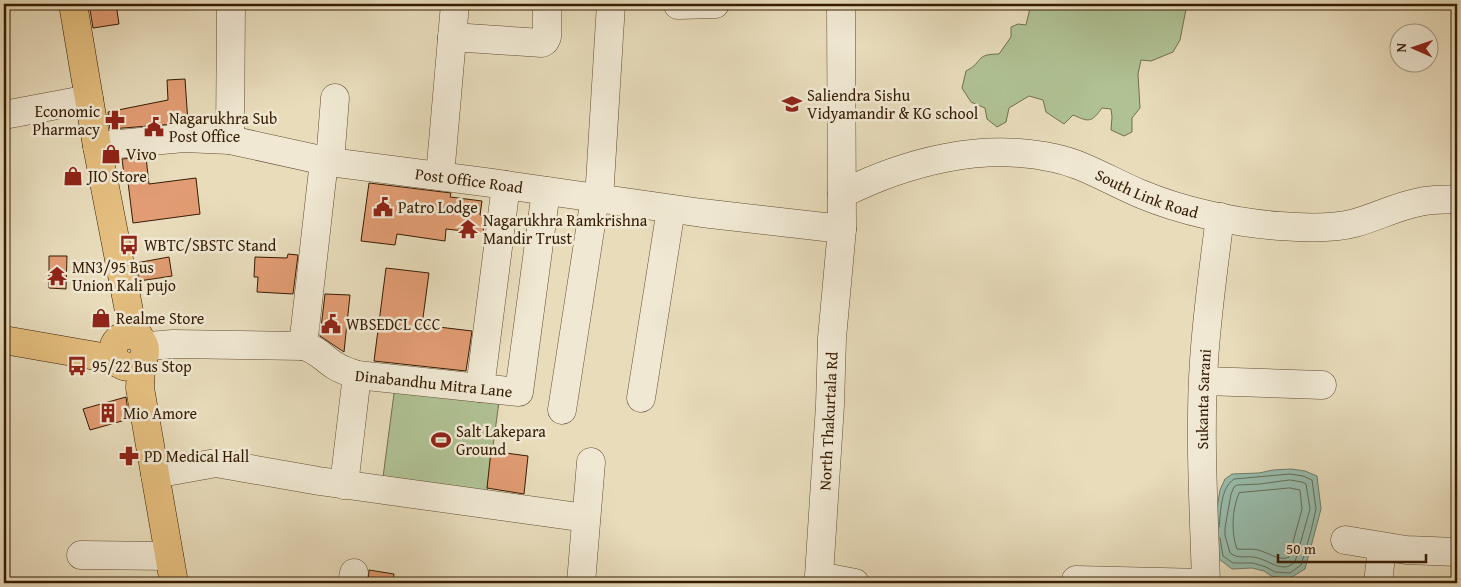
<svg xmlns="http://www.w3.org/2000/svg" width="1461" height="587" font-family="'Gentium Book Plus',serif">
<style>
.green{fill:#b0c294;stroke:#736f4c}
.water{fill:#98bcac;stroke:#717c68}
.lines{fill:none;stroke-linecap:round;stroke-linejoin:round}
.shore{stroke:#676c58;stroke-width:1}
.building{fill:#e29c73;stroke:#361c03}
.minor-casing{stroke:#624c31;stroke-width:29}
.major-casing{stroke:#361c03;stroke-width:29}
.highway-casing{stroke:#361c03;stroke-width:29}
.minor{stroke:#f0e8d3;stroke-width:28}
.major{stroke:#e4be7e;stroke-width:28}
.highway{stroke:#e4be7e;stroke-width:28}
.labels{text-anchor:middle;stroke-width:5;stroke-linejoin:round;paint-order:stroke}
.poi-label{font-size:16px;fill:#361c03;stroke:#f0e8d3;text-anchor:start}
.street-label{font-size:16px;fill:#361c03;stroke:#f0e8d3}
</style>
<rect width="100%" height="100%" fill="#e8dcbb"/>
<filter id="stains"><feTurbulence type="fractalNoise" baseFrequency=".004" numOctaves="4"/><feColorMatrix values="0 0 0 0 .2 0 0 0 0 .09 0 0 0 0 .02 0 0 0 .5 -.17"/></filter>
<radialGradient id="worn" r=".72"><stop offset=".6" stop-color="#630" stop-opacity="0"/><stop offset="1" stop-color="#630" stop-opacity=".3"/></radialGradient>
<path class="green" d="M1031,4h155v5l-6,31 -7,12 -22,9 -10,-1 -3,14 2,34 -8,10v14l-8,4 -13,-6 1,-13 -1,-8 -9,-1c-11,15 -13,14 -29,7l-9,9 -18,-12 -3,-12 -14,-4 -20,12 -3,14 -9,5 -10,-8 -2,-11 -14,-6 -9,-14 4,-17c18,-9 8,-17 33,-17l12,-17v-10l7,-3 8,1z
M395,386l105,8 -14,105 -104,-14z"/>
<path class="water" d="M1291,469l14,2 12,5 4,33 -16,60 -15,9 -17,-1 -9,-6 -12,-3 -20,1 -13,-10 -5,-32 6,-37 5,-11 7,-5 27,-1 14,-3z"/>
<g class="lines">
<path class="shore" d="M1290,480l12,2 4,2 4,25 -15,53c-3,2 -6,5 -11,5 -10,0 -20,-9 -31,-10 -9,-1 -15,2 -23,-4l-5,-18v-7l6,-34 3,-7 3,-2 23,-1z
M1290,488l10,2 2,19 -13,48c-8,5 -22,-5 -31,-7 -7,-2 -15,0 -21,-1 -6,-16 -5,-40 2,-56z
M1219,527c2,-15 1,-38 15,-48l56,-5 13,2 9,4 4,29 -5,22 -10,34 -11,8 -15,-1 -9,-5 -13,-4h-20l-10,-7 -3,-18"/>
</g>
<path class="building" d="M89,4h27l3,20 -26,4z
M185,79l3,44 -78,6 -2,-17 60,-12 -1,-20z
M146,157l3,27 47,-6 4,36 -67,9 -6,-49h-3l-2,-15z
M369,183l82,10 -1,4 32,4 -2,14h5l-2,18 -37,-4 -1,12 -48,-7 -2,11 -34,-4z
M288,254l10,1 -5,39 -36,-2 1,-15h-4l1,-20 32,1z
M49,256h18l-1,33 -17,-1z
M169,257l3,19 -33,5 -3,-18z
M386,268l43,5 -7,52 50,6 -6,40 -92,-10z
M325,294l25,1 -6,57 -24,-16z
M126,397l3,22 -39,11 -7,-21z
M491,451l37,5 -4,38 -37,-6z
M369,570l25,4 -1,9h-25z"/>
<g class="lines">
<defs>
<g id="minor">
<path d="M841,4l1,225 -10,109 -2,67 -11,171 36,7"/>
<path d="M678,5l37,-1"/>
<path d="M452,37l90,6 3,-2 2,-4v-33"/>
<path d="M4,115l85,-16"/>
<path d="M230,140l1,-136"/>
<path id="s1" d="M97,146l87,-8 46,2 100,22 162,21 210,30 140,16"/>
<path d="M330,162l5,-64"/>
<path d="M440,176l15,-172"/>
<path id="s2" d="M842,194c64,-32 140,-52 212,-36 30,6 58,24 87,36 40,17 95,29 139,32 24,2 52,3 75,-3 22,-6 42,-17 65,-21 12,-3 25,-2 37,-3"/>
<path d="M599,199l12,-195"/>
<path d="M143,342l6,4 24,-2 130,2 21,-185"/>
<path id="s3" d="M303,346c14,3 20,12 31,19 7,5 15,7 23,10l162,17 27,-201"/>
<path d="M1204,381l118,4"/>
<path d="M480,388l26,-203"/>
<path d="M641,398l30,-189"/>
<path d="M562,410l33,-212"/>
<path d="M155,474l61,-11 103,18 267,37"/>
<path d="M344,485l13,-110"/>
<path d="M1345,540l61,10 51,2"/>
<path d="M81,555l88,1"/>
<path d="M1076,580l128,3"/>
<path d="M352,583l2,-10"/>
<path d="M581,583l10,-121"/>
<path id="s4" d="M1206,583c-2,-73 -7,-148 -2,-222 3,-48 10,-96 16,-144"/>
<path d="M1378,583l4,-36"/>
</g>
<path id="major" d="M4,340l92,16 25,8"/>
<path id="highway" d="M73,4l24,142 32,165 5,17 8,13
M113 351a16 16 0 1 1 32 0a16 16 0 1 1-32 0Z
M144,356l-3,12 -1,20 34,195"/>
</defs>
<use href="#minor" class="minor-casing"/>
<use href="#major" class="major-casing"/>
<use href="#highway" class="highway-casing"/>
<use href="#minor" class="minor"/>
<use href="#major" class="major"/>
<use href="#highway" class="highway"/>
</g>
<defs>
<symbol id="school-bare" viewBox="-9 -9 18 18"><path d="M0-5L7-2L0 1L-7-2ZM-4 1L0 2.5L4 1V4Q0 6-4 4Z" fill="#8f2418" stroke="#f0e8d3" stroke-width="2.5" paint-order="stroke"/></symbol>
<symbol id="pharmacy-bare" viewBox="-9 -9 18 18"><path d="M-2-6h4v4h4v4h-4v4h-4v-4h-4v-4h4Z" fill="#8f2418" stroke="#f0e8d3" stroke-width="2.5" paint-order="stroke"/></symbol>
<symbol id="civic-bare" viewBox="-9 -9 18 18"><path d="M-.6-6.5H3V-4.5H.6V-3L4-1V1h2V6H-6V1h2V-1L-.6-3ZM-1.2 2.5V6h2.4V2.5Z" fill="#8f2418" stroke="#f0e8d3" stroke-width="2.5" paint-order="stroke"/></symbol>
<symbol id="shop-bare" viewBox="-9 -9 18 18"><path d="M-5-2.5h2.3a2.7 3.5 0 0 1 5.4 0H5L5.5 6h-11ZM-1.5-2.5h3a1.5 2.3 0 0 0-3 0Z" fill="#8f2418" stroke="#f0e8d3" stroke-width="2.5" paint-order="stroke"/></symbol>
<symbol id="temple-bare" viewBox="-9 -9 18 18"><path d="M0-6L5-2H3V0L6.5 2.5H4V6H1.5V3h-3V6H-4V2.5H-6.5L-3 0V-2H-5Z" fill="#8f2418" stroke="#f0e8d3" stroke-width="2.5" paint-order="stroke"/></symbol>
<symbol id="bus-bare" viewBox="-9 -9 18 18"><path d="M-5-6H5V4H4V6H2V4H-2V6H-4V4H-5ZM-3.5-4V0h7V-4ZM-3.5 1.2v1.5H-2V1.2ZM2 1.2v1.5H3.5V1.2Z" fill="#8f2418" stroke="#f0e8d3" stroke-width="2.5" paint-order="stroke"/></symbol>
<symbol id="building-bare" viewBox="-9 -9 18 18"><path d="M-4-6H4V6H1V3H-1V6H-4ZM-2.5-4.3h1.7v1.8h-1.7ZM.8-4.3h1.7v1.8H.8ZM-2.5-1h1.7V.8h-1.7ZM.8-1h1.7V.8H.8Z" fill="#8f2418" stroke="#f0e8d3" stroke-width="2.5" paint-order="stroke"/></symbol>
<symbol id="stadium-bare" viewBox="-9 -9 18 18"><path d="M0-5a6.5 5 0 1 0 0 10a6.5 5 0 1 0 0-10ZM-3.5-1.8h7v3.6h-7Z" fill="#8f2418" stroke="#f0e8d3" stroke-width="2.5" paint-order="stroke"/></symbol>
</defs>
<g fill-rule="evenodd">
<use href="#school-bare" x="778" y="90" width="28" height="28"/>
<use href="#pharmacy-bare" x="101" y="106" width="28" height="28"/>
<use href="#civic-bare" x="140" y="113" width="28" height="28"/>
<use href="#shop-bare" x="97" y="140" width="28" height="28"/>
<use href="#shop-bare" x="59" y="162" width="28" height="28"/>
<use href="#civic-bare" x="369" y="193" width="28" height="28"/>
<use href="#temple-bare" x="454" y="215" width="28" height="28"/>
<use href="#bus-bare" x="115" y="231" width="28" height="28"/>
<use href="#temple-bare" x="43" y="262" width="28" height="28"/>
<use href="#shop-bare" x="87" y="304" width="28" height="28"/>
<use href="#civic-bare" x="317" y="310" width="28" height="28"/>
<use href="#bus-bare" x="63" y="352" width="28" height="28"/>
<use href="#building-bare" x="94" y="399" width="28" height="28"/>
<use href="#stadium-bare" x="427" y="426" width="28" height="28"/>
<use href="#pharmacy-bare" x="115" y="442" width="28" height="28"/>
</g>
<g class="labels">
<g class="poi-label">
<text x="807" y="101">Saliendra Sishu<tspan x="807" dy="18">Vidyamandir &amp; KG school</tspan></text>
<text x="100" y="117" text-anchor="end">Economic<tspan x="100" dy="18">Pharmacy</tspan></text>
<text x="169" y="124">Nagarukhra Sub<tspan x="169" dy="18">Post Office</tspan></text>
<text x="126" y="160">Vivo</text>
<text x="88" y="182">JIO Store</text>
<text x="398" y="213">Patro Lodge</text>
<text x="483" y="226">Nagarukhra Ramkrishna<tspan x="483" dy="18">Mandir Trust</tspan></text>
<text x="144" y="251">WBTC/SBSTC Stand</text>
<text x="72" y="273">MN3/95 Bus<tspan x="72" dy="18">Union Kali pujo</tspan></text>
<text x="116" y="324">Realme Store</text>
<text x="346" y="330">WBSEDCL CCC</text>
<text x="92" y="372">95/22 Bus Stop</text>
<text x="123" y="419">Mio Amore</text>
<text x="456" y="437">Salt Lakepara<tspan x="456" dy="18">Ground</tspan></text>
<text x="144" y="462">PD Medical Hall</text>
</g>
<g class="street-label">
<text dy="6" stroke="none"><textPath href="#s1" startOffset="376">Post Office Road</textPath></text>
<text dy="6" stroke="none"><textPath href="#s2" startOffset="319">South Link Road</textPath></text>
<text dy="6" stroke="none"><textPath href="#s3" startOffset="139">Dinabandhu Mitra Lane</textPath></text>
<text dy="6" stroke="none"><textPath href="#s4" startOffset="184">Sukanta Sarani</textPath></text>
<text transform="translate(828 421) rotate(-87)" y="6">North Thakurtala Rd</text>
</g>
</g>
<rect width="1461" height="587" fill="none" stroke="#e8dcbb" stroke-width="20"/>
<rect x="5" y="5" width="1451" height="577" fill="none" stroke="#361c03" stroke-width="2.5"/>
<rect x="10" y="10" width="1441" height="567" fill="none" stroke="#361c03"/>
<g transform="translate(1414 48) rotate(272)"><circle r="24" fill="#f0e8d3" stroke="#a69680"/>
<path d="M0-4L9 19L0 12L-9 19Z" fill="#8f2418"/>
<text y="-8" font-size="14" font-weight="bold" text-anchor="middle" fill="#361c03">N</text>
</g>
<path d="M1278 554v8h148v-8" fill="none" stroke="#361c03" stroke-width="2.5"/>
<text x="1286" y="554" font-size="15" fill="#361c03" stroke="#f0e8d3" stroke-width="4" paint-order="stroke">50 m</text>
<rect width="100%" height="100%" filter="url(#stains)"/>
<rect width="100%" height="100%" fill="url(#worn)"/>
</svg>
